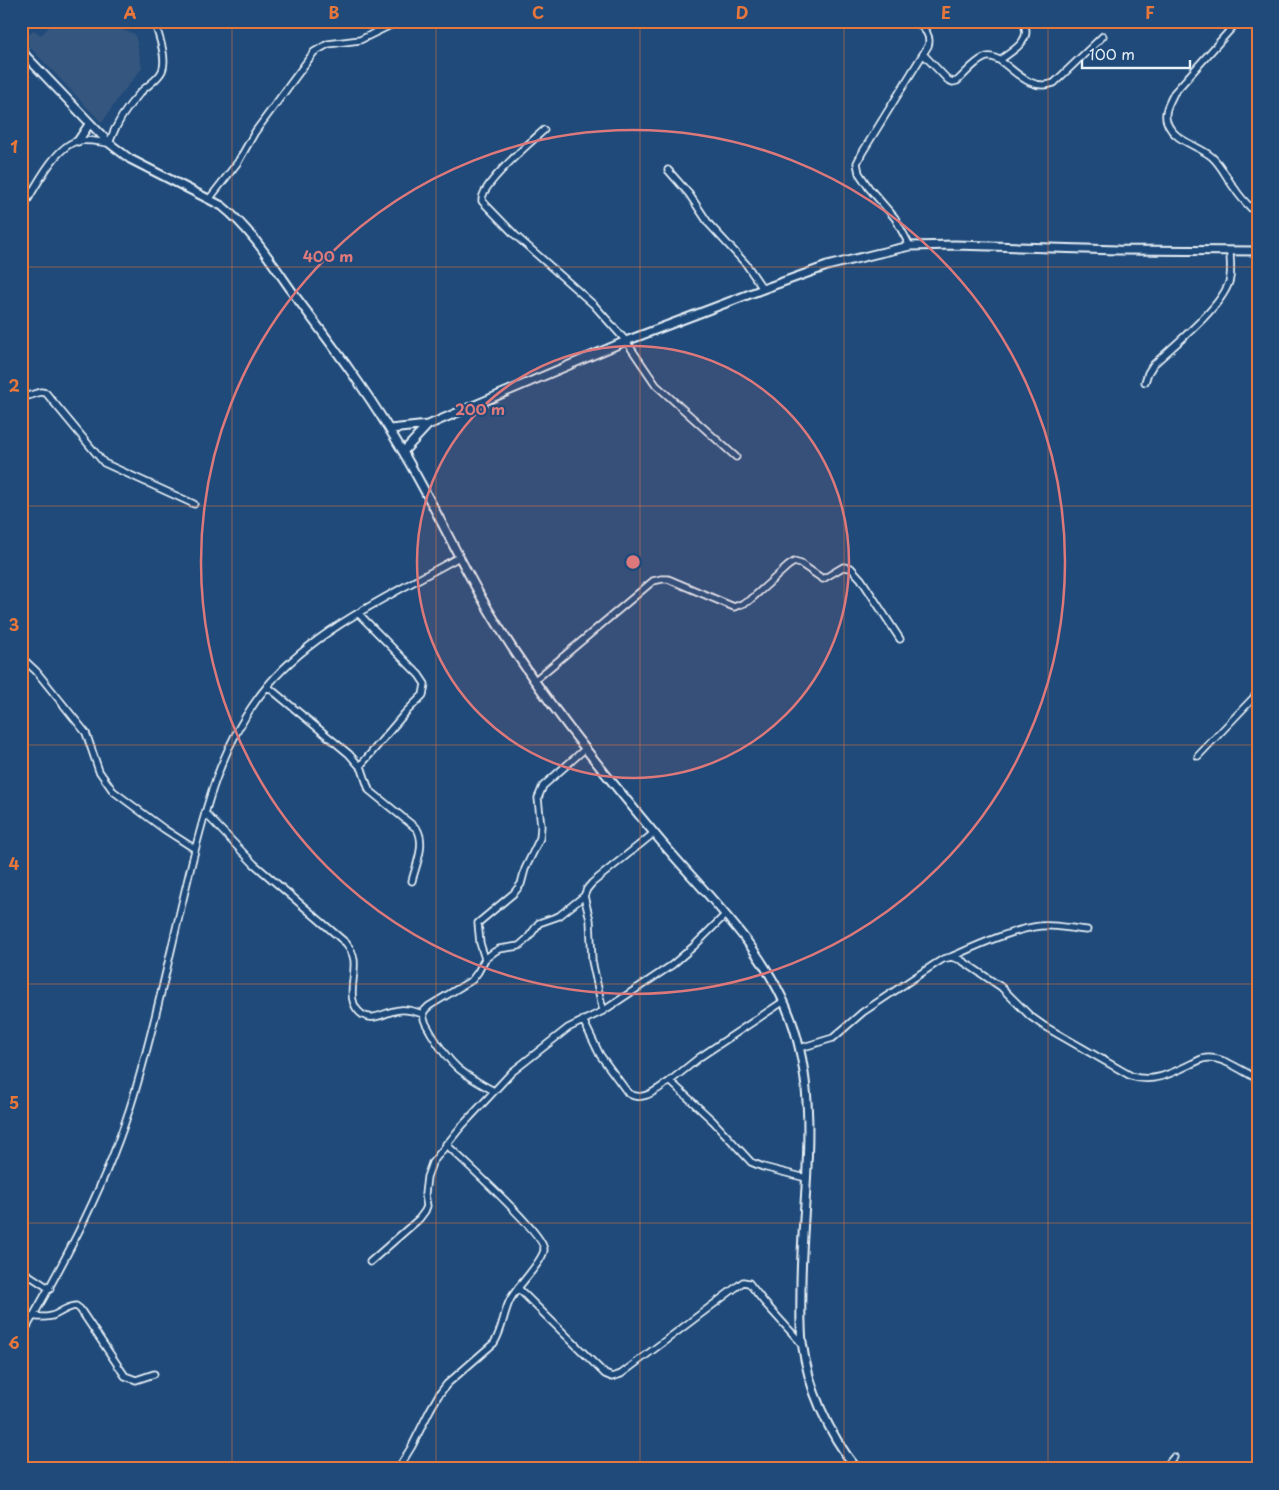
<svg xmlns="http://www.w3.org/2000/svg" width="1279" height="1490" font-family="'Playpen Sans',sans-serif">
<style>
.built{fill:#35577e}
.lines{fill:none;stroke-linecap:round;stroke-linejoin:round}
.minor-casing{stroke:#e8f1f8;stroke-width:9}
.tertiary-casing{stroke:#e8f1f8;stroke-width:11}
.minor{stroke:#1f4a7a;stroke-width:5.5}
.tertiary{stroke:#1f4a7a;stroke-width:7}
.grid{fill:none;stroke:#e8773b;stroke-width:1;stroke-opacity:0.55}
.ring{fill:none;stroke:#dd787b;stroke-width:2.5}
.centre{fill:#dd787b;stroke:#1f4a7a;stroke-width:2.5}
.ring-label{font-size:15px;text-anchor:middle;font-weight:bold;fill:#dd787b;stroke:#1f4a7a;stroke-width:4;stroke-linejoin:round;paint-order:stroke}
.neatline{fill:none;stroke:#e8773b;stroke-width:2}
.grid-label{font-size:16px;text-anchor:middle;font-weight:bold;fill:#e8773b}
</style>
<rect width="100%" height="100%" fill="#1f4a7a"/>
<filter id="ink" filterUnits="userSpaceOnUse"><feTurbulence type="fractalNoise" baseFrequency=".02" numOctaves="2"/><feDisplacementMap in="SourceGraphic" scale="10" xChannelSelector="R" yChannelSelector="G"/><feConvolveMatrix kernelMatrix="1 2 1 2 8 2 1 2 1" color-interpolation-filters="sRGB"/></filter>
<g filter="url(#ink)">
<path class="built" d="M55,21h38l42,13 7,34 -23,29 -17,26 -80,-84 12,-9 7,5z"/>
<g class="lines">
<defs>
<path id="minor" d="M1238,21l-64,72c-4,9 -11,19 -7,29 7,20 32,23 45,35 10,9 15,22 23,32 6,10 15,18 23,26
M924,55l24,25 5,2 4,-1c8,-7 17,-19 27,-23 20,-9 37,37 70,25l49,-47
M1000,60c12,-9 35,-21 22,-39
M544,130c-13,12 -64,55 -62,71l33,34 79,70 32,36 30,44 80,72
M668,170l21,24 20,30 37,40 17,25
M210,198l28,-36 17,-30 59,-80 14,-8 32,-4 39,-19
M21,211c12,-19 33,-64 56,-70 10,-2 22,1 32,2 7,-19 17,-35 31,-50 6,-7 18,-13 22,-22 6,-12 -4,-38 -8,-50
M910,246l-15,-28 -26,-30 -10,-15 -2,-10 5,-10 66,-107c4,-11 -5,-18 -12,-25
M1145,382l3,-9 5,-8c20,-19 68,-57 76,-83 3,-9 1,-20 1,-30
M21,398l20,-6 5,1 58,70 90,41
M21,522l2,1 -2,5
M359,614l60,61 6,9 -2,11 -17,17 -46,54
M21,657l15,14 50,62 13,38 14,20 51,38 31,20
M534,681l119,-100 9,-2h6l66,28 15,-6 39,-35 6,-4 7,2 22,15 20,-12 8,1 10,11 39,60
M267,686l82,68 13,15 7,21 48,39c9,15 -1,36 -5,52
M1198,756l60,-63
M205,813l49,51 92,79c4,5 7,11 8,17 2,19 -10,42 9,55 11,7 26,-5 37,-5 8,-1 16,2 23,4
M951,957c25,-11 62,-28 89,-31 15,-2 31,3 47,4
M485,959l-5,-16 -2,-20 36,-30 7,-9 4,-15 15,-31 1,-12 -3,-28 5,-12 43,-38
M603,1011l-11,-50 -2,-41 -6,-24 3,-7 5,-6 62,-50
M583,1020l17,35 28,38c15,10 29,-4 42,-12l43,40 38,41 12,5 43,11
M800,1048l33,-10 30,-26 72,-48 8,-5 8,-2 10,3 40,27 29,29 14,10 87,50c25,9 48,-7 71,-17 18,-5 40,12 56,20
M670,1081l30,-24 84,-56
M494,1091c-34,-18 -44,-26 -63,-58 -4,-8 -9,-13 -7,-22l5,-5 43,-26 6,-8 7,-13 9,-7 5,-3 20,-3 9,-8 11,-15 20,-7 25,-20
M370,1262l49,-43 6,-8 2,-5 -2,-12 2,-17 5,-14 28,-35 52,-56 56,-44 35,-17 69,-46 22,-19 31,-31
M21,1270l29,19
M518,1288l87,86 7,3 9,-3 122,-92 6,1 15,19 38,42
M33,1316c25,5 25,-8 43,-10l4,3 45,67 11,4 18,-6
M21,1337c45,-77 87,-156 113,-242 20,-66 34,-133 50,-200 18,-74 34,-151 85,-211 48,-56 126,-91 190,-127
M398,1469l14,-23 18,-36 8,-14 9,-12 47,-41c9,-14 9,-29 16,-43 7,-14 32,-37 34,-50 2,-15 -83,-91 -98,-106
M1164,1469l10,-12"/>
<path id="tertiary" d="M21,46l4,9 84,88 21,16 92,47c30,24 52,60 74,91 32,43 65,86 93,132 37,57 64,121 99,180 47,80 107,153 166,224 50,61 116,118 140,195 26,83 8,170 7,255 0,20 -1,40 1,59 6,46 26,91 55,127
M78,141l12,-18
M390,429l38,-4 198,-84 137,-52 64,-23 48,-12 35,-8 45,-1 163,5 140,1
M403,452l25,-27"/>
</defs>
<use href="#minor" class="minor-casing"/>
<use href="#tertiary" class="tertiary-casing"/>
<use href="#minor" class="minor"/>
<use href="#tertiary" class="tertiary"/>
</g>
</g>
<path class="grid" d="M232,21v1448M436,21v1448M640,21v1448M844,21v1448M1048,21v1448M21,267h1237M21,506h1237M21,745h1237M21,984h1237M21,1223h1237"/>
<circle cx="633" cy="562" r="216" fill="#dd787b" fill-opacity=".12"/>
<g class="ring">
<circle cx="633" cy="562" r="216"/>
<circle cx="633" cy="562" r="432"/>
</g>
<circle cx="633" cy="562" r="8" class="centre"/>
<g class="ring-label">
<text x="328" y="262">400 m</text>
<text x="480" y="415">200 m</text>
</g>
<rect width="1279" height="1490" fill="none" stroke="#1f4a7a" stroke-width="55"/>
<path d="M1082 60v8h108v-8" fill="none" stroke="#e8f1f8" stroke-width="2.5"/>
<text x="1089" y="60" font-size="15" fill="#e8f1f8" stroke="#1f4a7a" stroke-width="4" paint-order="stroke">100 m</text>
<rect x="28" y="28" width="1224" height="1434" class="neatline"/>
<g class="grid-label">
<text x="130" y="19">A</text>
<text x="334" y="19">B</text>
<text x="538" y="19">C</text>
<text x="742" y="19">D</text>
<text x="946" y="19">E</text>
<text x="1150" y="19">F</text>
<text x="14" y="153">1</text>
<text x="14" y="392">2</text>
<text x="14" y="631">3</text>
<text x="14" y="870">4</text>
<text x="14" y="1109">5</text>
<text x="14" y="1349">6</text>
</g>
</svg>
